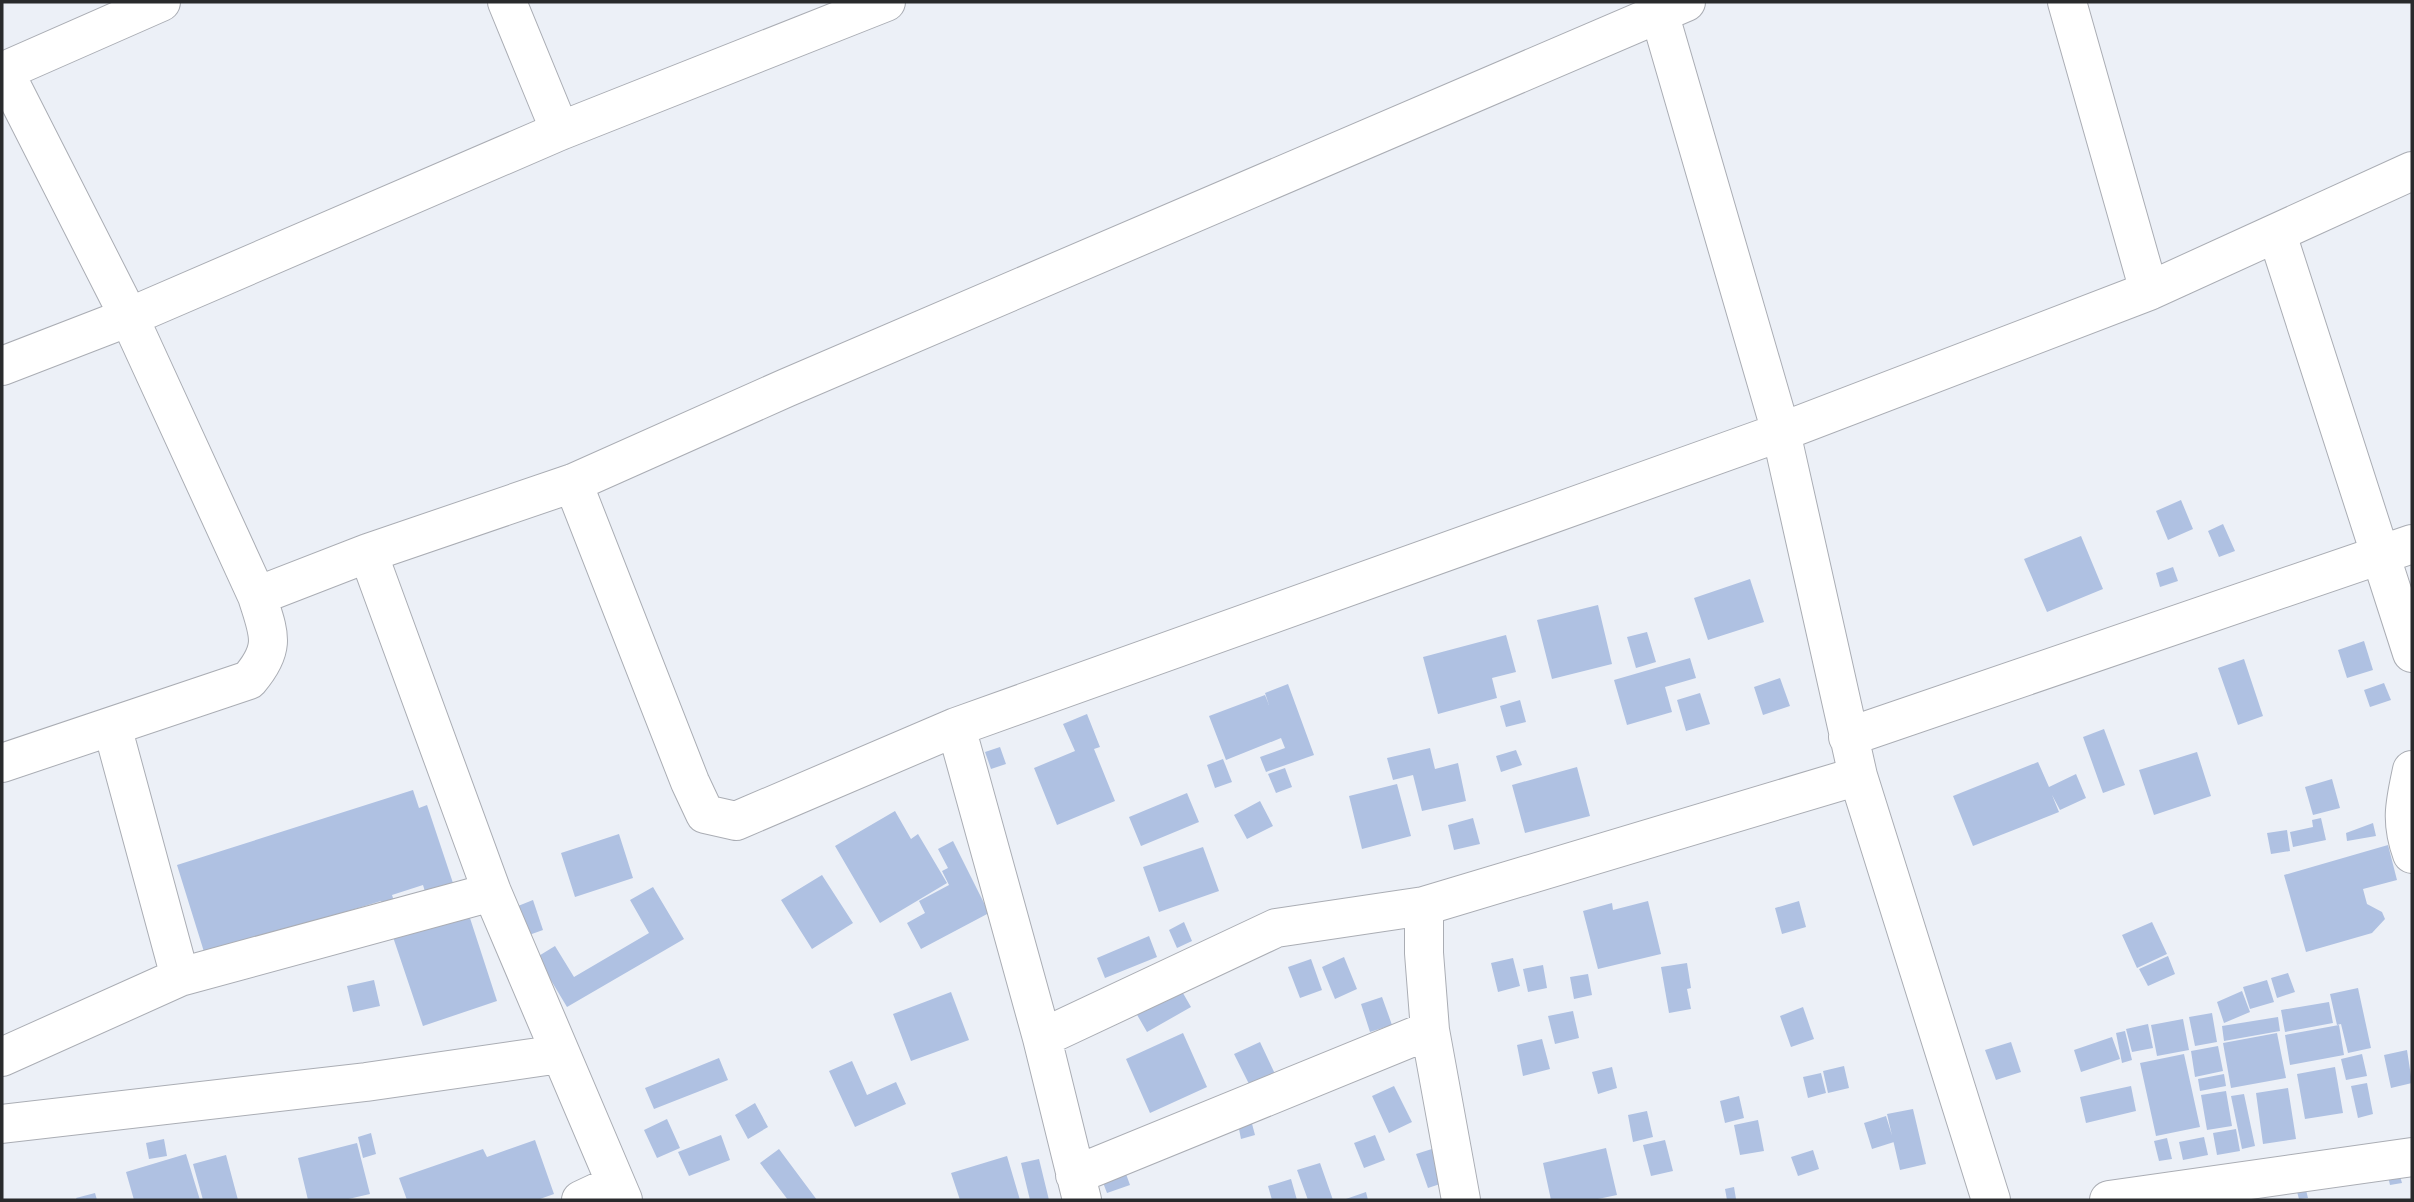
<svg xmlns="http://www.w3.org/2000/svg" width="2414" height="1202" font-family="Overpass,sans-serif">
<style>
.building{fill:#afc1e2}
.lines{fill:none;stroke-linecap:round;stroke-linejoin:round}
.minor-casing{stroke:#aaadb4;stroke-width:40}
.minor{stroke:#fff;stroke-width:38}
</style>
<rect width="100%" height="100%" fill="#ecf0f7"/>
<path class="building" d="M2181,500l12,29 -25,11 -12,-29z
M2223,524l12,27 -16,6 -11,-26z
M2081,536l22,53 -56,23 -23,-53z
M2173,567l5,14 -18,6 -4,-14z
M1750,579l14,43 -56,18 -14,-42z
M1598,605l14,59 -60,15 -15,-59z
M1647,632l9,30 -20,6 -9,-31z
M1506,635l10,37 -24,6 5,20 -59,16 -15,-57z
M2364,641l9,29 -26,8 -9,-28z
M1690,658l6,20 -31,9 7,25 -45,13 -13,-45z
M2244,659l19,57 -25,9 -20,-57z
M1780,678l10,28 -27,9 -9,-28z
M2384,683l7,17 -21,7 -6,-17z
M1288,684l26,71 -48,17 -6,-15 25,-9 -4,-10 -55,22 -17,-44 56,-21 4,10 -4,-12z
M1700,693l10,31 -24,7 -9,-31z
M1520,700l6,22 -20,5 -6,-21z
M1087,714l13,33 -6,2 21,52 -58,24 -23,-57 41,-17 -12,-27z
M2104,729l21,56 -22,8 -20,-56z
M1000,747l6,17 -15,5 -6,-17z
M1430,748l5,21 23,-6 8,38 -44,10 -9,-36 -20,5 -6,-22z
M1516,750l6,15 -21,7 -5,-16z
M2197,752l14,44 -57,19 -15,-45z
M1223,759l9,23 -17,6 -8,-23z
M2038,762l11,25 27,-13 10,24 -26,12 -8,-15 7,17 -86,34 -20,-50z
M1577,767l13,49 -65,17 -13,-48z
M1285,768l7,19 -16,6 -8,-19z
M2332,779l8,29 -27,7 -8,-28z
M1397,784l14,52 -49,13 -13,-53z
M413,790l6,18 8,-3 27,81 -28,9 -3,-10 -31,10 3,9 -11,3 -3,-6 -176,54 -28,-90z
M1187,793l12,29 -58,24 -12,-29z
M1260,801l13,25 -26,13 -13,-24z
M895,811l16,28 7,-5 29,49 -67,40 -45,-77z
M1473,818l7,26 -26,6 -6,-25z
M2321,818l5,22 -33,7 -3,-15 23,-5 -1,-7z
M2373,823l3,13 -29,5 -1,-8z
M2287,830l3,21 -19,3 -4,-21z
M619,834l14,44 -58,19 -14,-44z
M953,841l36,72 -68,36 -14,-26 18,-10 -6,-12 30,-16 -7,-14 6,-3 -10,-19z
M2388,845l9,35 -34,9 4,15 15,8 3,7 -13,14 -66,19 -22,-77z
M1203,847l16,44 -60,21 -16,-45z
M822,875l31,48 -41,26 -31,-49z
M653,887l31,52 -117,68 -30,-50 18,-11 19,31 75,-44 -19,-33z
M533,900l10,30 -14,5 -11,-29z
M1648,901l13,53 -63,15 -15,-58 29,-8 1,7z
M1799,901l7,26 -24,7 -7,-26z
M468,912l29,89 -74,25 -30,-89z
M1184,922l8,19 -15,7 -8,-18z
M2152,922l15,32 -30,14 -15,-33z
M1149,936l8,21 -52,21 -8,-20z
M2168,956l7,18 -27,12 -9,-17z
M1344,957l13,32 -22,10 -13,-32z
M1513,958l7,28 -22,6 -7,-29z
M1311,959l11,31 -22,8 -12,-31z
M1687,963l4,25 -4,1 4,20 -22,4 -8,-46z
M1543,965l4,23 -19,4 -5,-23z
M2288,973l7,19 -18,6 -6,-20z
M1588,974l4,21 -18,4 -4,-22z
M374,980l6,26 -27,6 -6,-26z
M2267,980l7,22 -24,7 -7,-22z
M1180,988l11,19 -44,25 -11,-19z
M2358,988l13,60 -23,5 -7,-29 -4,1 -7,-31z
M2242,991l8,21 -26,11 -7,-21z
M951,992l18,48 -58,21 -18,-47z
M1382,997l10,28 -22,7 -9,-28z
M2329,1002l4,21 -48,9 -4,-22z
M1803,1007l11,32 -23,8 -11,-31z
M1573,1011l6,27 -24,6 -7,-28z
M2212,1013l5,29 -22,4 -6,-29z
M2278,1017l2,14 -56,10 -2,-15z
M2183,1019l6,31 -32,6 -6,-31z
M2148,1024l5,24 -21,4 -6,-23z
M2339,1025l5,30 -54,10 -5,-30z
M2125,1031l7,29 -10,3 -6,-30z
M1183,1033l24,54 -57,26 -24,-54z
M2277,1033l9,45 -55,10 -8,-45z
M2112,1037l8,22 -39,13 -7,-22z
M1542,1039l8,30 -27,7 -6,-31z
M1260,1042l15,32 -25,12 -16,-32z
M2011,1042l10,30 -25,8 -11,-30z
M2218,1046l5,25 -28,6 -4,-26z
M2407,1050l5,33 -21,5 -7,-33z
M2184,1054l16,73 -44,9 -16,-73z
M2362,1054l5,22 -21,4 -5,-21z
M719,1058l9,22 -74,29 -9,-21z
M852,1061l15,34 29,-13 10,22 -51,23 -26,-56z
M1844,1066l5,22 -21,5 -5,-22z
M1612,1067l5,21 -19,6 -6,-22z
M2335,1067l8,46 -38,6 -8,-45z
M1821,1073l5,20 -18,5 -5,-21z
M2224,1074l2,12 -26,5 -2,-12z
M2367,1083l6,31 -15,4 -7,-32z
M1394,1086l18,36 -23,11 -17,-37z
M2131,1086l5,25 -50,12 -6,-26z
M2288,1088l8,51 -33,5 -7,-51z
M2226,1091l6,35 -25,4 -6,-35z
M2244,1094l11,52 -13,3 -11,-53z
M1739,1096l5,22 -19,5 -5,-22z
M755,1103l13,24 -20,12 -13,-24z
M1913,1109l13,55 -26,6 -13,-56z
M1647,1111l6,26 -20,5 -5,-27z
M1886,1116l8,26 -22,7 -8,-26z
M667,1119l13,29 -23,10 -13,-28z
M1251,1120l4,15 -14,4 -3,-15z
M1758,1120l6,31 -24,4 -6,-30z
M2236,1129l4,22 -23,4 -4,-22z
M371,1133l5,21 -13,4 -5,-21z
M721,1135l9,25 -41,16 -11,-24z
M1375,1135l10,25 -21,8 -10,-25z
M2204,1137l4,18 -25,5 -4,-18z
M2167,1138l5,21 -13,2 -5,-20z
M164,1139l3,17 -18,3 -3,-16z
M535,1140l19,54 -17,6h-130l-8,-22 84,-29 4,8z
M1665,1140l8,31 -22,5 -8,-31z
M357,1143l13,51 -26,6h-36l-10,-42z
M1435,1148l11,34 -18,6 -12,-34z
M1606,1148l11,47 -24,5h-42l-8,-37z
M779,1149l38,51h-29l-28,-37z
M1813,1150l6,19 -21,7 -7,-19z
M186,1154l14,46h-66l-8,-28z
M226,1155l12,45h-35l-10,-36z
M1007,1156l13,44h-60l-9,-27z
M1039,1159l10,41h-19l-9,-37z
M1122,1163l8,22 -23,8 -8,-21z
M1320,1163l13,37h-25l-11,-30z
M2399,1173l3,10 -12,2 -2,-9z
M1291,1179l6,21h-25l-4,-14z
M2305,1186l3,12 -9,1 -3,-11z
M1734,1187l2,12 -9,1 -2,-11z
M1366,1192l2,8h-25z
M95,1193l2,7h-20l-1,-2z"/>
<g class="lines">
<defs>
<path id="minor" d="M507,2l53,129
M1656,2l125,430 77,344 133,424
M2067,2l82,289
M2,72l159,-70
M2277,234l135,419
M2,366l127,-49 431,-186 326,-129
M573,483l117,299 15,32 31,7 220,-94 825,-295 368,-141 263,-120
M368,553l124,339 131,308
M257,596l111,-43 205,-70 213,-95 900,-386
M112,726l68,251
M956,727l86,311 40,162
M1848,737l564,-193
M2,763l247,-83c28,-33 20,-46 8,-84l-128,-279 -125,-246
M2412,770c-7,33 -12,51 0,84
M1424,906v47l6,77 31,170
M1042,1038l234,-110 148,-22 434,-130
M2,1057l178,-80 312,-85
M2,1124l364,-42 194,-28
M1075,1175l355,-145
M581,1200l34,-16
M2109,1200l303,-43"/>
</defs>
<use href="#minor" class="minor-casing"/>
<use href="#minor" class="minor"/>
</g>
<rect width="2414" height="1202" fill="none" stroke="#292a2c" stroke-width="7"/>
</svg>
